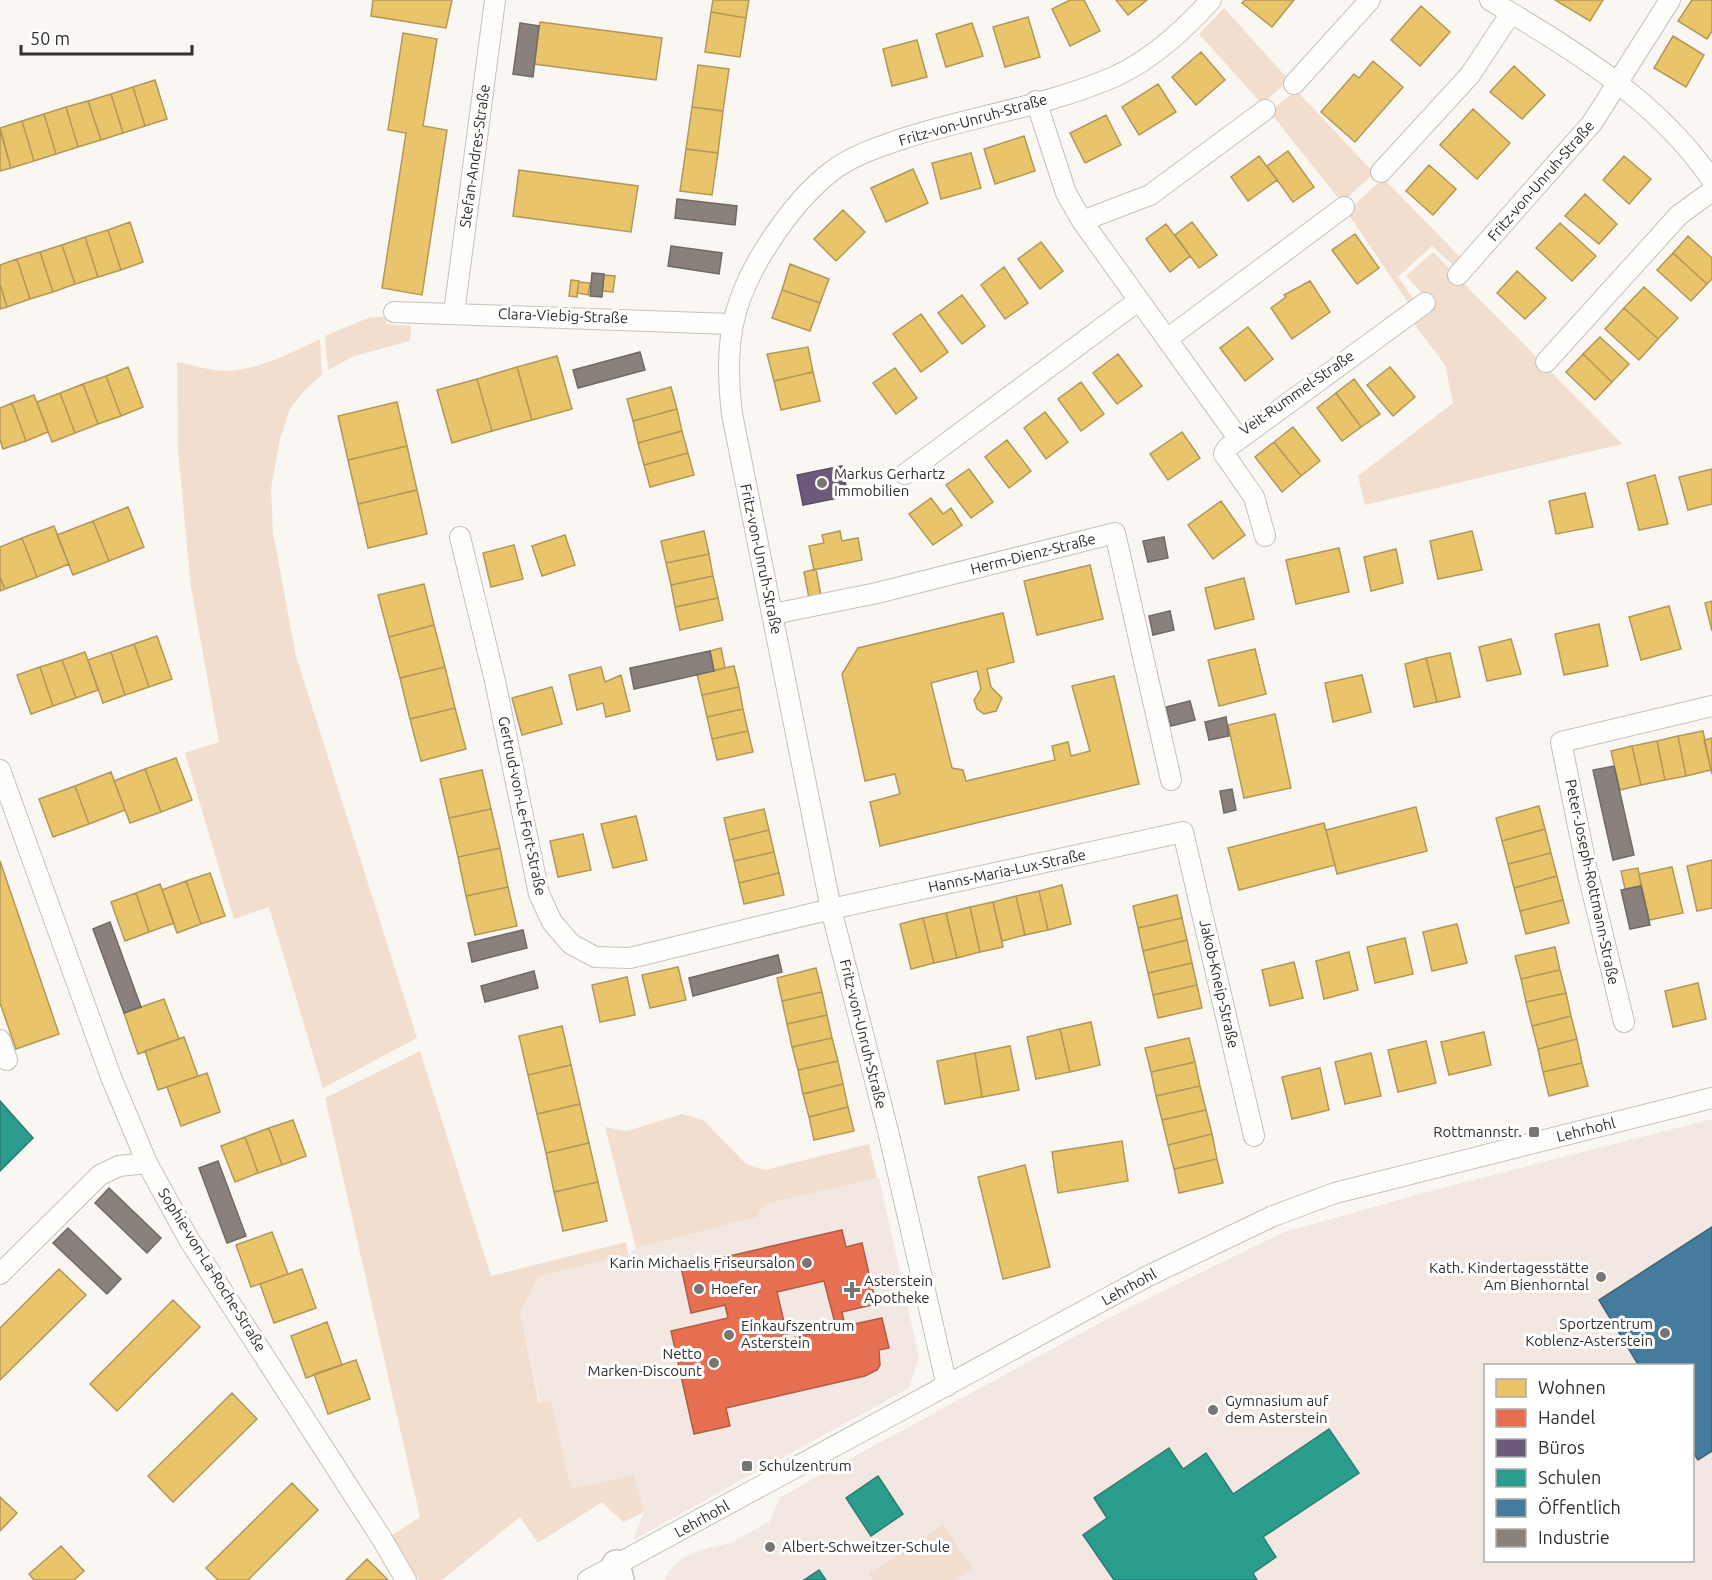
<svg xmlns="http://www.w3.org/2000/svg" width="1712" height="1580" font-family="Ubuntu,sans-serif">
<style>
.built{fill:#f2e8e1;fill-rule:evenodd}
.green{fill:#f2decf}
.homes{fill:#e9c46a;stroke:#b29858;stroke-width:1.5}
.shops{fill:#e76f51;stroke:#b15c46;stroke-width:1.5;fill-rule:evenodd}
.offices{fill:#6d597a;stroke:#5b4d63;stroke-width:1.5}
.schools{fill:#2a9d8f;stroke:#2c7c72;stroke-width:1.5}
.public{fill:#457b9d;stroke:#3f647b;stroke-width:1.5}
.industry{fill:#8a817c;stroke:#706964;stroke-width:1.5}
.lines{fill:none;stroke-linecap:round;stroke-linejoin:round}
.street-casing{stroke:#c5c1be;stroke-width:22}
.secondary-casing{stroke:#c5c1be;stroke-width:30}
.street{stroke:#fefefd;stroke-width:20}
.secondary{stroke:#fefefd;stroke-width:27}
.poi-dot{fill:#787572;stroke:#fff;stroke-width:2}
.labels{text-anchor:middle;stroke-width:6;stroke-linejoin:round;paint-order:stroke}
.street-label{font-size:15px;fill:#32302d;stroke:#fff}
.poi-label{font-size:15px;fill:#32302d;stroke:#fff;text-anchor:start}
</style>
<rect width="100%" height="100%" fill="#faf6f2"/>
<path class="built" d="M1712,1119v461h-1047l4,-9 15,-14 19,-8 28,-6 38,-21 11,-24 31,-18 311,-169 162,-79 154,-43zM1486,1366h206v194h-206z
M879,1177l40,181 -10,30 -276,152 11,-28 -73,-22 -20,-89 -11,2 -20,-91 20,-36 88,-21 8,-7 121,-31 8,-13z"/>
<path class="green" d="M1224,8l65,72 -27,24 -63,-70z
M1296,90l78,83 -32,30 -72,-91z
M1383,178l78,80 -7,8 -22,-20 -34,31 16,23 -5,4 -62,-92z
M1433,252l189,192 -257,61 -7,-29 95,-73 -8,-38 -33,-44 20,-17 -26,-28z
M386,316v8l25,2 -1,15 -56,15 -26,14 -3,-34 43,-18z
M320,339l2,35 -19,18 -13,17 -10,30 -9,50 2,44 23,123 121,382 -94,50 -54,-181 -35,12 -49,-166 34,-11 -28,-155 -13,-137 -1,-88c16,3 34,9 51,9 32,-2 63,-18 92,-32z
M420,1051l71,225 135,-34 2,13 -88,21 -20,36 19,91 12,-3 20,89 63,-14 10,37 -21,10 -21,-20 -64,41 -18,-26 -78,63h-23l-28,-44 29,-19 -95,-419z
M682,1114l21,6 43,44 19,6 104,-26 8,34 -112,26 -8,13 -121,31 -31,-121 22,4z
M943,1524l30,44 -18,12h-82l-4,-6z"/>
<path class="homes" d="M373,0h79l-6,28 -75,-12z
M713,0h36l-3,18 -35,-6z
M1070,0h14l16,31 -30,15 -18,-37z
M1116,0h31l-19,15z
M1245,0h49l-22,27 -30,-24z
M1555,0h48l-13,21z
M1692,0h20v31l-5,8 -29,-18z
M1421,6l29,26 -30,34 -29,-26z
M711,12l35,6 -6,39 -35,-5z
M1028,17l12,40 -35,10 -12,-40z
M540,22l122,16 -6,42 -122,-16z
M972,23l11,33 -37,11 -10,-33z
M403,33l34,6 -14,87 24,4 -25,165 -40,-7 24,-155 -18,-3z
M1673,36l31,19 -18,32 -32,-19z
M917,40l10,37 -35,9 -9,-37z
M1201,52l24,28 -29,25 -24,-28z
M1373,61l30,26 -48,55 -34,-30 33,-38 5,4z
M698,65l31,4 -6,42 -31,-4z
M1514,66l31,29 -23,24 -32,-27z
M155,80l12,39 -22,7 -12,-39z
M1158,84l18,28 -37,23 -17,-28z
M133,87l12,39 -22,7 -12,-39z
M111,94l12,39 -22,7 -13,-39z
M88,101l13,39 -23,7 -12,-40z
M66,107l12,40 -22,7 -12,-40z
M692,107l31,4 -5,42 -32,-4z
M1473,109l37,34 -33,36 -37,-34z
M44,114l12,40 -22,7 -12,-40z
M1106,115l15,30 -36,18 -15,-30z
M22,121l12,40 -23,7 -11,-40z
M0,130l11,38 -11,3z
M1024,136l11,35 -40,13 -11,-35z
M686,149l32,4 -6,42 -32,-4z
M1288,151l26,36 -21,15 -26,-36z
M971,153l10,35 -40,11 -9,-36z
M1259,156l18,24 -29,21 -17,-24z
M1624,156l27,23 -22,25 -26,-24z
M1429,165l27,24 -23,26 -27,-24z
M913,169l15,34 -42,19 -15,-34z
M519,170l119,16 -7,46 -118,-16z
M1585,194l32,30 -18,20 -34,-28z
M843,210l22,22 -29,29 -22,-22z
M130,222l13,40 -22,8 -13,-40z
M1192,222l25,33 -18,13 -24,-33z
M1560,223l36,33 -24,25 -36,-33z
M1166,224l24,32 -20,16 -24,-33z
M108,230l13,40 -23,7 -13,-40z
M1355,234l24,34 -22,16 -25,-34z
M1688,236l24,22v21l-5,5 -34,-31z
M85,237l13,40 -23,7 -13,-39z
M1041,242l22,29 -23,18 -22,-30z
M62,245l13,39 -22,8 -13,-40z
M40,252l13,40 -23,7 -13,-40z
M1673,253l34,31 -16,17 -34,-31z
M17,259l13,40 -23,8 -7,-23v-19z
M790,264l39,15 -9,24 -38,-13z
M1004,267l24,36 -23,16 -24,-34z
M1517,271l29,27 -21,21 -28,-26z
M604,275l11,1 -2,16 -11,-1z
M571,280l8,1 -2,16 -8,-1z
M1310,281l20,31 -38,27 -21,-31 15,-11 -2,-2z
M579,282l11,1 -2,12 -11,-2z
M0,284l7,23 -7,2z
M1644,287l34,31 -20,21 -34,-31z
M782,290l38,13 -10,28 -38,-13z
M962,295l23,31 -23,18 -24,-31z
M1624,308l34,31 -19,21 -34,-31z
M921,314l27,38 -27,20 -28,-38z
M1248,327l25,32 -28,22 -25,-33z
M1600,337l29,27 -17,18 -29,-28z
M808,347l5,25 -39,9 -7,-27z
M1118,354l24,32 -25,18 -24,-31z
M1583,354l29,28 -17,18 -29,-28z
M557,356l15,53 -40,11 -15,-53z
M128,367l15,40 -22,9 -15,-40z
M517,367l15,53 -40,11 -15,-52z
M1390,367l25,30 -22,19 -26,-31z
M895,368l22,30 -21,16 -23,-31z
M813,372l7,29 -39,9 -7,-29z
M106,376l15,40 -23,8 -15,-40z
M477,379l15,52 -40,12 -15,-53z
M1354,379l26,35 -19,13 -25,-34z
M1081,382l23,32 -23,17 -23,-32z
M83,384l15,40 -23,9 -15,-40z
M671,387l6,22 -44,12 -6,-22z
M60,393l15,40 -23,9 -15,-40z
M1336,393l25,34 -19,14 -25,-33z
M34,395l14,37 -22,9 -14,-38z
M397,402l10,44 -59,14 -10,-44z
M12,403l14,38 -23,8 -3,-9v-32z
M677,409l5,22 -44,12 -5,-22z
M1045,412l23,30 -22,17 -22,-31z
M1293,427l27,34 -19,15 -27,-34z
M682,431l6,22 -44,12 -6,-22z
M1182,432l18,26 -32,22 -18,-26z
M1007,440l24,31 -22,17 -24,-31z
M1274,442l27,34 -19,16 -27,-35z
M407,446l10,44 -59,14 -10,-44z
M688,453l6,22 -44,12 -6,-22z
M969,469l24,33 -22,16 -25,-33z
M1712,469v35l-24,6 -9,-33z
M1655,475l13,49 -29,6 -12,-47z
M417,490l10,44 -59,14 -10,-44z
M1585,493l8,34 -37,7 -7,-33z
M931,498l12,16 8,-6 11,17 -29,20 -24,-31z
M1221,501l24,34 -32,24 -25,-34z
M128,507l16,40 -35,14 -16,-40z
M93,521l16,40 -36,14 -16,-40z
M54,526l15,38 -32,13 -15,-39z
M704,531l5,23 -43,9 -5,-22z
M840,531l2,10 16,-3 4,22 -48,10 -5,-24 15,-3 -2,-8z
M1472,531l10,39 -44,9 -8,-38z
M565,535l10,30 -33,11 -10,-30z
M22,538l15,39 -32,12 -5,-12v-30z
M514,545l9,34 -32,8 -8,-34z
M1339,548l10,44 -53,12 -10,-44z
M1396,549l7,34 -32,8 -7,-34z
M709,554l4,22 -42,9 -5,-22z
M1090,565l13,54 -66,16 -13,-54z
M816,569l5,27 -12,2 -5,-26z
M713,576l5,22 -43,9 -4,-22z
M0,577l5,12 -5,2z
M1244,578l10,41 -39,10 -10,-41z
M424,584l10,41 -45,12 -11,-42z
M718,598l5,22 -43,10 -5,-23z
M1712,601v30l-7,-28z
M1669,606l12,43 -40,11 -12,-43z
M1003,613l11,49 -27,7 4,18 11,11 -6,13 -12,3 -7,-5 -3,-9 7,-11 -4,-18 -46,12 21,85 11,2 3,11 89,-21 -3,-14 16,-4 3,14 19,-5 -18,-65 42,-10 25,108 -259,62 -10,-44 30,-8 -5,-20 -30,7 -23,-107 16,-26z
M1599,624l9,42 -44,9 -9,-41z
M434,625l11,42 -45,11 -11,-41z
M157,636l15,43 -23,8 -15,-43z
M1511,639l10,35 -34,7 -8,-34z
M134,644l15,43 -24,8 -14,-43z
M721,648l4,20 -11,3 -4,-20z
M1255,649l11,45 -47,12 -11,-46z
M85,652l13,38 -22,8 -14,-38z
M111,652l14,43 -22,8 -15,-43z
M1450,653l10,44 -23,5 -11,-44z
M1426,658l11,44 -23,5 -9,-43z
M62,660l14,38 -23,8 -13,-39z
M734,666l5,21 -37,8 -5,-21z
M40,667l13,39 -22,8 -14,-39z
M445,667l10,41 -45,11 -10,-41z
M601,667l4,15 16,-7 9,36 -24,6 -3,-14 -26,7 -8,-35z
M1362,675l9,37 -38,10 -8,-39z
M552,687l10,37 -40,11 -10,-37z
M739,687l4,22 -36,8 -5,-22z
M455,708l11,41 -45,12 -11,-42z
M743,709l5,22 -36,8 -5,-22z
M1275,714l16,74 -47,10 -16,-73z
M748,731l5,21 -36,8 -5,-21z
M1703,731l8,39 -25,6 -8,-40z
M1678,736l8,40 -21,4 -8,-39z
M1712,738v36l-8,-34z
M1657,741l8,39 -24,5 -9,-39z
M1632,746l9,39 -21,5 -9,-39z
M176,758l16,42 -31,12 -16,-43z
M145,769l16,43 -31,11 -16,-42z
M482,770l9,39 -42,9 -9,-39z
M111,772l14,38 -36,14 -14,-38z
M75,786l14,38 -36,13 -14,-38z
M1539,806l6,23 -43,12 -6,-23z
M1416,807l11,44 -90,23 -11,-44z
M491,809l9,39 -42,9 -9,-39z
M764,809l5,21 -40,10 -5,-22z
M636,816l11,44 -34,8 -12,-44z
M1324,823l11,42 -96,25 -11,-42z
M1545,829l6,24 -43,11 -6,-23z
M769,830l5,22 -40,9 -5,-21z
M583,834l8,36 -33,7 -8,-36z
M500,848l8,39 -42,9 -8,-39z
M774,852l5,21 -40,10 -5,-22z
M1551,853l6,23 -43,12 -6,-24z
M1712,860v48l-15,3 -10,-45z
M0,861l59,173 -43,15 -16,-46z
M1672,867l11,46 -34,7 -10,-46z
M1638,868l3,18 -16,3 -4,-18z
M210,873l15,43 -24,8 -15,-43z
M779,873l5,22 -40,9 -5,-21z
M1557,876l6,24 -43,11 -6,-23z
M186,881l15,43 -24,9 -15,-43z
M160,884l14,39 -25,9 -13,-39z
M1062,885l9,39 -23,6 -9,-39z
M508,887l9,39 -42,9 -9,-39z
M1039,891l9,39 -23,5 -9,-39z
M136,893l13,39 -24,9 -14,-39z
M1177,895l5,23 -44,10 -5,-22z
M1016,896l9,39 -23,6 -9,-39z
M1563,900l6,23 -43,11 -6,-23z
M993,902l10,45 -23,5 -10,-45z
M970,907l10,45 -23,6 -11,-45z
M946,913l11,45 -23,5 -11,-45z
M923,918l11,45 -23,6 -11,-45z
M1182,918l5,22 -44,11 -5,-23z
M1457,924l10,39 -35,8 -9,-39z
M1405,938l8,36 -38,9 -8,-36z
M1187,940l5,23 -44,10 -5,-22z
M1555,947l5,23 -39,9 -6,-23z
M1349,952l9,38 -34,9 -8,-38z
M1294,962l9,36 -33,8 -8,-36z
M1192,963l5,22 -44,10 -5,-22z
M678,967l8,33 -36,8 -8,-33z
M816,968l6,24 -40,9 -5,-23z
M1560,970l6,23 -40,9 -5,-23z
M627,977l8,38 -35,7 -8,-37z
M1698,983l8,36 -33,8 -8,-36z
M1197,985l5,23 -44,10 -5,-23z
M822,992l5,23 -40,9 -5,-23z
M1566,993l5,23 -39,10 -6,-24z
M164,999l15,40 -41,15 -14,-41z
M827,1015l5,23 -40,9 -5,-23z
M1571,1016l6,23 -39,10 -6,-23z
M1091,1022l9,43 -30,7 -10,-43z
M562,1026l9,39 -43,10 -9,-39z
M1060,1029l10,43 -34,7 -9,-42z
M1484,1032l7,33 -42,10 -8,-33z
M184,1037l14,39 -40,14 -13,-39z
M832,1038l6,23 -40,9 -6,-23z
M1189,1038l6,24 -44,10 -6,-24z
M1577,1039l5,24 -39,9 -5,-23z
M1426,1041l10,42 -38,9 -10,-42z
M1010,1046l9,44 -37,7 -7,-44z
M975,1053l7,44 -37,7 -8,-43z
M1371,1053l10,43 -36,8 -10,-42z
M838,1061l5,23 -40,10 -5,-24z
M1195,1062l5,24 -44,10 -5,-24z
M1582,1063l6,23 -39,10 -6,-24z
M571,1065l9,39 -43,10 -9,-39z
M1320,1068l9,42 -37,9 -10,-42z
M207,1073l13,39 -39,14 -14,-39z
M843,1084l5,23 -39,10 -6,-23z
M1200,1086l6,24 -44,10 -6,-24z
M580,1104l9,39 -43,10 -9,-39z
M848,1107l6,24 -40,9 -5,-23z
M1206,1110l6,24 -44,11 -6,-25z
M293,1120l13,36 -24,9 -13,-37z
M269,1128l13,37 -24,8 -13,-36z
M1212,1134l5,25 -43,10 -6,-24z
M245,1137l13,36 -23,9 -14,-36z
M1122,1141l6,40 -70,12 -6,-41z
M589,1143l9,39 -44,10 -8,-39z
M1217,1159l6,24 -44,10 -5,-24z
M1025,1165l25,102 -47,12 -25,-102z
M598,1182l9,39 -44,10 -9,-39z
M272,1232l16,42 -37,13 -15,-42z
M59,1269l27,26 -86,85v-52z
M302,1269l14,39 -42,15 -14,-39z
M173,1300l27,27 -83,84 -27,-27z
M327,1322l15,43 -36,13 -15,-42z
M356,1360l14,39 -42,15 -14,-40z
M232,1393l25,26 -84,83 -25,-26z
M292,1483l26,27 -70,70h-30l-12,-12z
M0,1497l17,16 -17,18z
M61,1546l23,25 -10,9h-40l-5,-6z
M367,1559l21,21h-42z"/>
<path class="shops" d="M842,1230l4,17 16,-4 14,61 -34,8 3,14 37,-8 7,30 -10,2 1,15 -3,5 -12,6 -139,32 4,18 -36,8 -23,-103 57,-13 -3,-13 -34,8 -10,-46zM824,1281l12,46 -48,12 -11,-47z"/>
<path class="offices" d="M842,466l6,30 -45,9 -6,-30z"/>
<path class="schools" d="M0,1101l33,37 -33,33z
M1329,1429l30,44 -96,64 13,20 -23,16 4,7h-143l-31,-45 24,-17 -13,-20 75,-50 14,21 23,-16 27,41z
M878,1476l25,38 -32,22 -25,-38z
M819,1570l7,10h-22z"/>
<path class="public" d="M1712,1227v224l-14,9 -6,-9v-85h-53l-40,-66z"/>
<path class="industry" d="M520,23l19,3 -6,51 -20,-3z
M677,199l60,7 -2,19 -60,-7z
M671,246l51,7 -3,21 -51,-8z
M592,273l12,1 -2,23 -12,-1z
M640,352l5,18 -67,18 -5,-18z
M1164,537l4,21 -20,4 -5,-21z
M1170,611l4,19 -21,5 -4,-19z
M710,651l4,20 -80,18 -4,-21z
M1190,701l5,19 -24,6 -5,-19z
M1226,717l3,19 -20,4 -4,-18z
M1614,766l20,89 -21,5 -20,-90z
M1232,789l4,21 -12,3 -4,-22z
M1641,886l9,39 -20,4 -9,-39z
M110,922l31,85 -17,6 -31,-84z
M523,930l4,18 -55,14 -4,-19z
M778,955l4,17 -89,24 -4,-18z
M534,971l4,17 -53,14 -4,-16z
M218,1161l28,75 -19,7 -28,-75z
M109,1188l52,50 -14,15 -52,-50z
M68,1228l53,51 -14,15 -54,-51z"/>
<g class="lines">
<defs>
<path id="street" d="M1490,0c82,50 166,98 222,180
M1294,84l76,-84
M1036,101l30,92 16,28 156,217
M1381,172l89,-97 41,-62
M1082,221l68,-26 115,-85
M1458,275l134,-152 78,-123
M394,312l337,12
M454,313l41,-313
M1167,339l177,-132
M1546,362l133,-147 33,-24
M905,474l233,-173
M1265,536l-11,-39 -30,-43 3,-6 198,-145
M460,537l35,144 44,213 13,28 19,22 24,13 35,1 201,-49 352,-77 71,304
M773,614l104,-21 238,-60 56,247
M0,770l111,307 36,86 41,75 194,301 24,41
M1624,1022l-37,-152 -26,-128 151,-36
M0,1040l7,20
M0,1274l100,-99 19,-9 28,-3
M947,1386l-58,-251 -58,-226 -99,-495c-8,-67 -2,-111 35,-168 19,-30 40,-57 69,-78 20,-14 43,-21 66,-29 70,-23 146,-33 214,-63 36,-17 69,-47 95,-76
M588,1580l560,-304 125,-60 62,-23 377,-95"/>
<path id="secondary" d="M616,1564l4,16"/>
</defs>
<use href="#street" class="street-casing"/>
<use href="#secondary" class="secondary-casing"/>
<use href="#street" class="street"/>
<use href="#secondary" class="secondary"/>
</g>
<g class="poi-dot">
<circle cx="822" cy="483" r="6"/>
<rect x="1528" y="1126" width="12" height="12" rx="3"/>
<circle cx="807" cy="1263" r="6"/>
<circle cx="1601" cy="1277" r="6"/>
<circle cx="699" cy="1289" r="6"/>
<path d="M849 1281h6v6h6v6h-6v6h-6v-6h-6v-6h6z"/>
<circle cx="1665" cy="1333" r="6"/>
<circle cx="729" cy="1335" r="6"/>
<circle cx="714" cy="1363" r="6"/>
<circle cx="1213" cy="1410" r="6"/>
<rect x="741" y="1460" width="12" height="12" rx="3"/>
<circle cx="770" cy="1547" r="6"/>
</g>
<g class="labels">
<g class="street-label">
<text transform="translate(973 120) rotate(-16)" y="5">Fritz-von-Unruh-Straße</text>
<text transform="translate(475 156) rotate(-82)" y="5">Stefan-Andres-Straße</text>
<text transform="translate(1541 181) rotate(-49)" y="5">Fritz-von-Unruh-Straße</text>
<text transform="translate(563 316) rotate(2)" y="5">Clara-Viebig-Straße</text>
<text transform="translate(1297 393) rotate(-35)" y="5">Veit-Rummel-Straße</text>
<text transform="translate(1033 554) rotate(-14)" y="5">Herm-Dienz-Straße</text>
<text transform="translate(761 559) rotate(78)" y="5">Fritz-von-Unruh-Straße</text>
<text transform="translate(522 806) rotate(78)" y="5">Gertrud-von-Le-Fort-Straße</text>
<text transform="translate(1007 871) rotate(-12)" y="5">Hanns-Maria-Lux-Straße</text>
<text transform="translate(1592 882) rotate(78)" y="5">Peter-Joseph-Rottmann-Straße</text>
<text transform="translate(1219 984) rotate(77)" y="5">Jakob-Kneip-Straße</text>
<text transform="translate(863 1034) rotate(76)" y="5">Fritz-von-Unruh-Straße</text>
<text transform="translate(1586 1130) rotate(-14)" y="5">Lehrhohl</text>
<text transform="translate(212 1270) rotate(58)" y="5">Sophie-von-La-Roche-Straße</text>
<text transform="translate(1129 1287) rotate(-29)" y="5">Lehrhohl</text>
<text transform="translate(702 1519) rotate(-29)" y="5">Lehrhohl</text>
</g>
<g class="poi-label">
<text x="834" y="479">Markus Gerhartz<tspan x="834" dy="17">Immobilien</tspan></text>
<text x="1522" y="1137" text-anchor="end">Rottmannstr.</text>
<text x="795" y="1268" text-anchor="end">Karin Michaelis Friseursalon</text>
<text x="1589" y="1273" text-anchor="end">Kath. Kindertagesstätte<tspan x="1589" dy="17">Am Bienhorntal</tspan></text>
<text x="864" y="1286">Asterstein<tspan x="864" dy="17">Apotheke</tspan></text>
<text x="711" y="1294">Hoefer</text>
<text x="1653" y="1329" text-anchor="end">Sportzentrum<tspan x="1653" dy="17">Koblenz-Asterstein</tspan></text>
<text x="741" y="1331">Einkaufszentrum<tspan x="741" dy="17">Asterstein</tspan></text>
<text x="702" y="1359" text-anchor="end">Netto<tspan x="702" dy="17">Marken-Discount</tspan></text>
<text x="1225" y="1406">Gymnasium auf<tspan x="1225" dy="17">dem Asterstein</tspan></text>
<text x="759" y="1471">Schulzentrum</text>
<text x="782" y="1552">Albert-Schweitzer-Schule</text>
</g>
</g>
<rect x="1484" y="1364" width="210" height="198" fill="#ffffff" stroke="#adacab" stroke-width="1.5"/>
<rect x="1496" y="1379" width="30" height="18" fill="#e9c46a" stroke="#adacab" stroke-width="1.5"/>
<text x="1538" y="1394" font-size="18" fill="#32302d">Wohnen</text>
<rect x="1496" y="1409" width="30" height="18" fill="#e76f51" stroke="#adacab" stroke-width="1.5"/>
<text x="1538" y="1424" font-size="18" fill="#32302d">Handel</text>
<rect x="1496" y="1439" width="30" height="18" fill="#6d597a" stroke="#adacab" stroke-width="1.5"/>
<text x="1538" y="1454" font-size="18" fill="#32302d">Büros</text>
<rect x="1496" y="1469" width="30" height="18" fill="#2a9d8f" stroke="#adacab" stroke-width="1.5"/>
<text x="1538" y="1484" font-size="18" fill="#32302d">Schulen</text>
<rect x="1496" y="1499" width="30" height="18" fill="#457b9d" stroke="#adacab" stroke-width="1.5"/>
<text x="1538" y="1514" font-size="18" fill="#32302d">Öffentlich</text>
<rect x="1496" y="1529" width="30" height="18" fill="#8a817c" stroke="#adacab" stroke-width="1.5"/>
<text x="1538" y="1544" font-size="18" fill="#32302d">Industrie</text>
<path d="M21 45v9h171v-9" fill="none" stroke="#32302d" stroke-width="3"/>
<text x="30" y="45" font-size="18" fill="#32302d" stroke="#ffffff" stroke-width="4.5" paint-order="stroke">50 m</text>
</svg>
